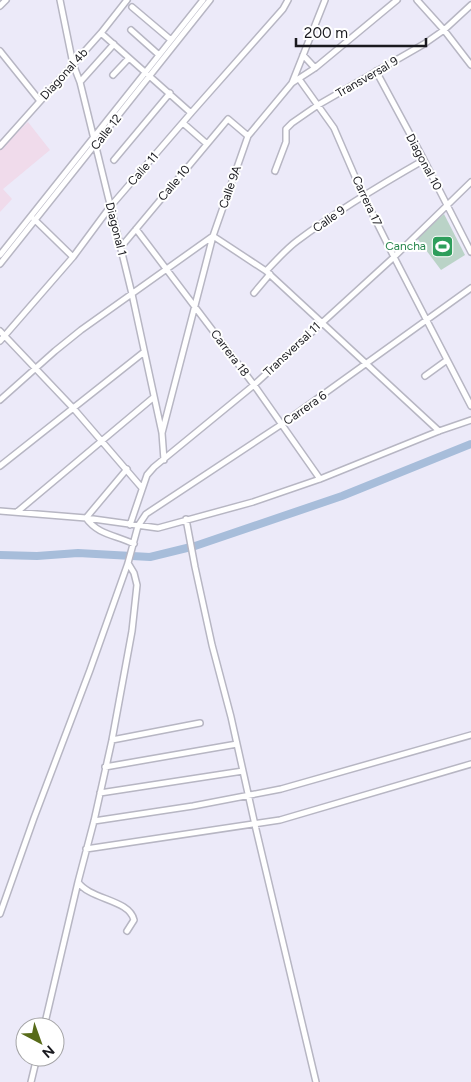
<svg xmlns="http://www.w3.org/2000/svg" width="471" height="1082" font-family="Figtree,sans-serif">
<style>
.education{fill:#f0dbeb}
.grass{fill:#bad3c7}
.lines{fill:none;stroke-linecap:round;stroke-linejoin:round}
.river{stroke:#a7bdda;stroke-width:8}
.minor-casing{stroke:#b7b6c3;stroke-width:8}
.minor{stroke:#fff;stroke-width:5}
.labels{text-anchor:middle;stroke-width:4;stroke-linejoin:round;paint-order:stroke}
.street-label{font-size:12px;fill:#1a1a1f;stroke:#fff}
.leisure-label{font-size:12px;fill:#27864d;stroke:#fff;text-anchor:end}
</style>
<rect width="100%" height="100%" fill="#eceaf9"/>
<path class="education" d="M28,122l22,28 -47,39 9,10 -12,13v-63z"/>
<path class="grass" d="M444,214l21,41 -24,15 -24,-32z"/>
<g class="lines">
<path class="river" d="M0,555l37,1 41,-3 72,4 45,-11 147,-50 129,-52"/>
<defs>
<path id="minor" d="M60,0l13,64 7,18 52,212 30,139 2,27
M417,0l27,30 27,35
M0,6l6,-6
M132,7l39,33
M131,30l28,25
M101,33l90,80
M0,51l40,50
M303,55l12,13
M376,71l48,89 47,92
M113,75l16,-17
M299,79l35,49 29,67 31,62 77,149
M80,82l34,-38
M292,83l33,-83
M183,123l24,21
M0,146l101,-113 26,-33
M114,160l56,-67
M275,171l11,-29v-13l6,-6 26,-18 106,-61 20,-14 27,-25
M34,219l39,38
M136,229l118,156 66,94
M121,247l107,-128 20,17
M0,255l203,-255
M0,264l210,-264
M266,271c10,-10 19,-21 31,-30 40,-30 83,-56 127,-81
M254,293l16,-19
M0,331l74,78 68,79
M0,341l73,-84 37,-50 81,-94 92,-104 5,-9
M425,376l22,-16
M0,400l55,-49 26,-21 132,-94 53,35 173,160
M162,433l51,-197 35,-100 44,-53 23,-15 82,-68
M0,466l144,-114
M127,469l-41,49c12,17 30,17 48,26
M0,511l86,7 72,10 95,-26 67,-23 119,-48 32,-11
M17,512l137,-115
M186,519l9,48 17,78 19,72 24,108 61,257
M130,525l17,-50 7,-8 100,-82 140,-128 77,-75
M112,740l88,-17
M105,767l132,-23
M100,793l143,-22
M94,821l99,-15 88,-17 190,-54
M86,849l194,-29 191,-56
M0,914l34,-96 56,-148 38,-107 10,-37 8,-12 136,-90 189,-136
M127,931l7,-11c-5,-21 -44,-20 -56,-38l16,-61 18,-81 20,-109 5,-46 -3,-12 -6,-10
M44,1027l34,-145
M31,1082l6,-25"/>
</defs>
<use href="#minor" class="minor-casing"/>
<use href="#minor" class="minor"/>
</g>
<defs>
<symbol id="stadium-square" viewBox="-11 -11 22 22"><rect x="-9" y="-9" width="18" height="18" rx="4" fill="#2e9e5b" stroke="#fff"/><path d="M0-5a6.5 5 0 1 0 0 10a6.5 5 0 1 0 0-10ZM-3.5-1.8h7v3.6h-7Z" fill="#fff"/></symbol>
</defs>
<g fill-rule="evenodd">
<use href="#stadium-square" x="430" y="234" width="25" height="25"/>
</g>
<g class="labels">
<g class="street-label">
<text transform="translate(64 74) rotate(-48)" y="4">Diagonal 4b</text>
<text transform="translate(367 77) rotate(-30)" y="4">Transversal 9</text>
<text transform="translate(106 132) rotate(-52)" y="4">Calle 12</text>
<text transform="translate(424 162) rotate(62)" y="4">Diagonal 10</text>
<text transform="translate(143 169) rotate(-49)" y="4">Calle 11</text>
<text transform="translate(174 183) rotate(-50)" y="4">Calle 10</text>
<text transform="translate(230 187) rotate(-71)" y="4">Calle 9A</text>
<text transform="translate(367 201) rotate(65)" y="4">Carrera 17</text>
<text transform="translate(329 219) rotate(-35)" y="4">Calle 9</text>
<text transform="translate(116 229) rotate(76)" y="4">Diagonal 1</text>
<text transform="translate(292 349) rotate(-43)" y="4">Transversal 11</text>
<text transform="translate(230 353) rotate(53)" y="4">Carrera 18</text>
<text transform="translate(305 408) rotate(-35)" y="4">Carrera 6</text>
</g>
<g class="leisure-label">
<text x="426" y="250">Cancha</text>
</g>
</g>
<g transform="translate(40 1042) rotate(139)"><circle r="24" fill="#ffffff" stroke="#a3a3a5"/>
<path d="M0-4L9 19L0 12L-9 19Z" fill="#586b19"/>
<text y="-8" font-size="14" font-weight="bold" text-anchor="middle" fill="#1a1a1f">N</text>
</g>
<path d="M296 38v8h130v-8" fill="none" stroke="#1a1a1f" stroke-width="2.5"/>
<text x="304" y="38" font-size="15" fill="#1a1a1f" stroke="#ffffff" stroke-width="4" paint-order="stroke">200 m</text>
</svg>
